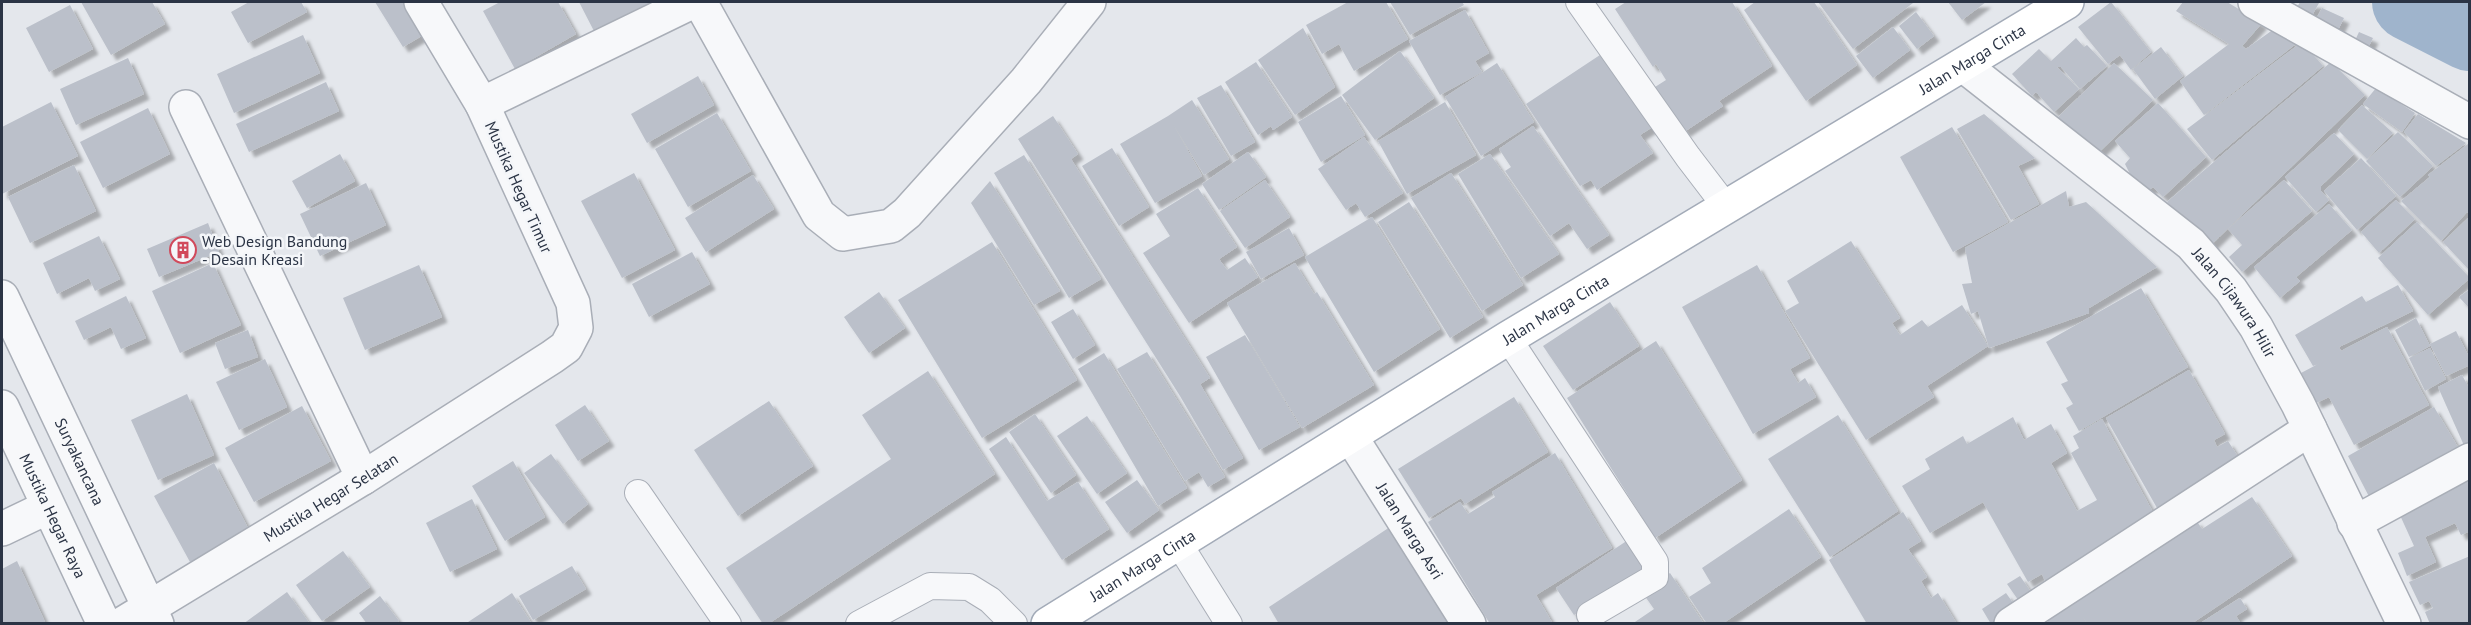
<svg xmlns="http://www.w3.org/2000/svg" width="2471" height="625" font-family="'PT Sans',sans-serif">
<style>
.lines{fill:none;stroke-linecap:round;stroke-linejoin:round}
.river{stroke:#9fb4cc;stroke-width:78}
.building{fill:#bbc0ca;filter:url(#shadow)}
.lane-casing{stroke:#a9aeb7;stroke-width:28}
.street-casing{stroke:#a9aeb7;stroke-width:36}
.primary-casing{stroke:#a3abb8;stroke-width:36}
.lane{stroke:#f7f8fa;stroke-width:26}
.street{stroke:#f7f8fa;stroke-width:33}
.primary{stroke:#fff;stroke-width:33}
.labels{text-anchor:middle;stroke-width:5;stroke-linejoin:round;paint-order:stroke}
.street-label{font-size:16px;fill:#2b3445;stroke:#f4f6f9}
.poi-label{font-size:16px;fill:#2b3445;stroke:#f4f6f9;text-anchor:start}
</style>
<defs>
<filter id="shadow"><feDropShadow dx="5.5" dy="5.5" stdDeviation="1.5" flood-color="#0004"/></filter>
</defs>
<rect width="100%" height="100%" fill="#e4e7ec"/>
<g class="lines">
<path class="river" d="M2411,2l59,30"/>
</g>
<path class="building" d="M81,2h71l13,22 -54,31z
M249,2h52l6,10 -59,31 -17,-31z
M375,2h36l19,29 -27,16z
M500,2h58l18,32 -61,35 -32,-58z
M579,2h76l-60,31z
M1348,2h38l22,37 -54,32 -15,-27 -17,10 -16,-29z
M1390,2h72l2,3 -54,30z
M1626,2h106l40,64 -53,35 4,5 -39,26 -29,-45 11,-7 -10,-16 -3,3 -38,-58z
M1755,2h59l43,63 -51,36 -62,-91z
M1818,2h94l1,1 -60,46z
M1948,2h38l-24,18z
M2111,2l40,50 -20,18 -11,-15 -12,9 -30,-37z
M2183,2h44l35,21 -20,23 4,3 28,-20 23,14 -93,72 -24,-34 49,-37 -53,-33z
M2300,2l19,1 -9,16 -15,-8z
M70,5l23,44 -44,23 -23,-44z
M2322,8l22,10 -9,18 -22,-11z
M1465,10l24,43 -14,8 7,11 -42,23 -31,-54z
M1916,12l18,24 -17,13 -18,-23z
M1893,27l17,23 -37,28 -17,-22z
M1303,28l32,59 -40,28 -37,-55z
M2359,32l14,6 -9,18 -13,-7z
M303,35l17,38 -86,40 -17,-39z
M2076,38l8,9 3,-2 20,21 -27,23 -19,-22h-4l22,22 -25,23 -18,-20 -4,4 -20,-22 27,-25 12,12z
M2302,42l21,24 -111,94 -25,-31z
M2161,47l22,29 -28,23 -22,-30z
M1400,51l34,47 -59,42 -33,-45z
M1603,53l51,73 -14,9 13,18 -56,37 -6,-10 -11,6 -54,-82z
M128,58l16,36 -68,31 -16,-36z
M1256,62l36,55 -19,13 -2,-4 -13,9 -33,-53z
M2331,62l34,33 -156,152 -42,-45z
M1497,63l37,59 -53,34 -36,-59z
M2114,63l39,37 -59,57 -38,-38z
M698,76l16,29 -67,38 -16,-29z
M326,82l13,29 -90,41 -13,-28z
M1221,85l34,57 -24,14 -34,-58z
M2376,88l39,25 -13,19 -39,-28z
M1341,96l24,39 -44,27 -23,-40z
M1192,100l37,59 -25,16 -31,-51 29,52 -47,27 -35,-59 48,-28z
M51,102l27,54 -76,38v-67z
M1445,102l31,53 -69,39 -29,-53z
M2158,103l48,54 -43,40 -10,-10 -4,3 -5,-2 -13,-12 -6,-12 5,-6 -15,-17z
M2362,105l31,28 -26,26 -29,-29z
M148,108l22,46 -67,34 -23,-46z
M717,113l34,58 -63,36 -33,-58z
M1984,114l51,44 -17,8 21,38 -28,16 -54,-91z
M2418,114l48,29 -30,23 -32,-34z
M1053,116l25,38 -7,5 139,219 -10,6 43,74 -20,12 -43,-74 -162,-257z
M1533,126l76,109 -22,14 -18,-26 -19,13 -45,-65 6,-4 -12,-18z
M1952,127l56,95 -55,30 -53,-95z
M2398,132l35,34 -33,31 -34,-36z
M2334,133l20,21 -33,32v5l8,9 -13,12 -31,-35z
M1364,137l39,56 -38,24 -9,-14 -10,7 -28,-41z
M2468,144l2,70 -3,-2 -26,29 -40,-40 29,-24 -2,-2z
M1112,148l37,59 -30,19 -37,-60z
M1248,152l18,25 -47,33 -17,-26z
M340,154l15,27 -48,27 -15,-27z
M1490,154l69,100 -38,24 -63,-104z
M1024,155l77,124 -32,19 -75,-125z
M2361,158l35,38 -39,34 -33,-39z
M74,165l22,46 -66,32 -22,-46z
M634,173l41,77 -53,28 -41,-77z
M1451,173l72,112 -41,26 -71,-113z
M753,175l21,34 -68,43 -21,-34z
M1265,180l25,37 -45,31 -25,-37z
M2284,180l28,31 -70,61 -13,-15 13,-12 -14,-16z
M990,181l70,110 -26,14 -63,-102z
M366,183l20,42 -66,31 -20,-42z
M1198,188l39,59 -18,12 8,11 18,-12 13,19 -69,46 -46,-70 27,-17 -14,-22z
M2066,191l3,16 17,-5 71,65 -68,41v5l-100,35 -11,-37 -7,3 -9,-30 10,-1 -7,-35z
M2396,200l19,19 -36,34 -18,-21z
M1409,202l74,115 -33,21 -72,-116z
M2329,204l23,26 -56,47 4,4 -20,17 -26,-31z
M2470,216v55l-27,-29z
M1372,217l68,112 -66,43 -69,-115z
M2417,222l53,56 -42,37 -50,-57z
M208,223l11,29 -60,25 -12,-28z
M1289,228l15,27 -43,24 -15,-27z
M99,236l21,43 -25,12 -6,-13 -32,16 -14,-31z
M1851,241l49,77 -8,5 8,12 22,-15 6,7 34,-22 26,41 -61,40 7,11 -68,43 -81,-129 14,-8 -12,-22z
M992,242l85,138 -95,58 -84,-138z
M692,252l18,32 -61,33 -17,-33z
M213,263l28,62 -61,28 -28,-62z
M1295,263l19,31 3,-2 57,93 -72,43 -75,-125z
M419,265l23,52 -77,33 -22,-52z
M1757,265l53,93 -20,11 8,14 7,-5 11,19 -63,37 -71,-127z
M2398,285l15,26 -74,36 2,4 46,-24 42,78 -75,40 -25,-48 -13,6 -15,-30 19,-10 -7,3 -18,-31 67,-39 4,6z
M2141,288l47,79 -109,64 -13,-23 7,-4 -12,-20 7,-3 -22,-39z
M2470,289v20l-11,-12z
M879,292l26,36 -36,25 -25,-36z
M126,296l20,42 -25,11 -10,-22 -27,13 -9,-19z
M1610,302l29,44 -66,44 -30,-44z
M1073,309l22,36 -22,14 -22,-37z
M2416,318l14,28 -21,11 -14,-27z
M248,330l10,27 -33,12 -10,-26z
M2456,331l14,28v6l-24,11 -16,-32z
M1245,335l55,92 -41,23 -53,-93z
M1656,341l86,139 -87,58 -88,-140z
M2430,348l16,31 -21,12 -16,-33z
M1147,352l78,125 -17,10 -9,-15 -14,9 -68,-112z
M1104,353l83,135 -29,18 -80,-137z
M265,359l22,48 -48,23 -23,-48z
M2189,370l36,64 -11,6 3,7 11,-6 14,22 -81,52 -55,-97z
M928,371l67,103 -227,150h-5l-37,-56 165,-109 -29,-44z
M2462,375l8,15v69l-32,-72z
M187,394l27,61 -56,25 -27,-60z
M1514,397l34,55 -83,52 -4,-6 -32,20 -31,-49z
M769,401l44,65 -75,50 -44,-66z
M585,405l24,36 -31,20 -23,-36z
M302,406l29,55 -77,41 -29,-54z
M2434,407l31,52 -89,51 -28,-54z
M1035,414l41,61 -25,18 -42,-61z
M1838,415l60,96 -68,46 -62,-98z
M1087,416l40,57 -30,21 -40,-58z
M2013,417l11,23 27,-16 16,29 -16,10 26,48 20,-11 -26,-47 8,-5 -6,-12 29,-17 52,95 -34,18 4,6 -78,45 -4,-9 -14,8 -45,-80 -53,31 -28,-47 28,-17 -5,-10 38,-23 4,8z
M1006,437l41,64 31,-19 31,47 -47,31 -73,-111z
M1555,453l57,95 -76,47 17,29h-63l-62,-102 32,-20 8,12 27,-17 -3,-5z
M551,454l37,50 -25,20 -39,-51z
M513,461l32,56 -40,24 -33,-55z
M214,463l35,67 -59,32 -36,-66z
M2470,467v64l-9,4 -6,-12 -30,14 11,25 -29,14 -9,-23 16,-7 -20,-44z
M1137,480l22,30 -32,23 -22,-31z
M2252,497l40,59 -101,68h-103l-5,-7 4,7h-38l-3,-6 150,-98 6,9z
M472,499l25,50 -47,23 -24,-49z
M1789,509l32,48 -99,67h-15l-18,-27 22,-14 -9,-15z
M1903,512l18,29 -13,8 19,28 -6,4 10,17 7,-5 19,31h-90l-38,-64z
M1396,523l63,101h-180l-10,-17z
M1631,538l18,28 -75,49 -18,-27z
M343,551l27,36 -48,34 -26,-36z
M2470,556v68h-40l-5,-12 8,-4 -4,-7 -9,4 -11,-23z
M17,561l28,61 -3,2h-40v-55z
M572,566l14,23 -53,31 -14,-24z
M1670,573l34,51h-72l22,-15 -12,-17z
M2020,576l13,19 -12,9 -14,-20z
M287,592l23,32h-67z
M512,593l20,31h-67z
M2006,593l10,14 -25,17 -9,-15z
M380,596l19,25 -4,3h-28l-8,-11z
M2240,598l7,11 -11,7 5,8h-42z"/>
<g class="lines">
<defs>
<path id="lane" d="M1579,2l109,155 39,51
M1508,338l147,224v15l-65,38
M638,493l90,131
M1179,544l50,80
M859,624l71,-38 39,1 21,13 24,24"/>
<g id="street">
<path d="M700,2l119,213 24,19 48,-8 16,-13 119,-132 63,-79"/>
<path d="M2255,2l215,120"/>
<path id="s1" d="M1963,65l228,179 40,46 25,37 42,77 106,220"/>
<path d="M482,104l210,-102"/>
<path d="M186,107l177,371"/>
<path id="s2" d="M2,297l155,327"/>
<path id="s3" d="M2,407l102,217"/>
<path id="s4" d="M1351,437l118,187"/>
<path d="M2354,523l116,-63"/>
<path d="M2,529l46,-22"/>
<path id="s5" d="M122,624l241,-146 189,-121 14,-10 10,-19 -3,-25 -91,-199 -61,-102"/>
<path d="M2011,624l299,-195"/>
</g>
<g id="primary">
<path id="s6" d="M1048,624l460,-286 559,-336"/>
</g>
</defs>
<use href="#lane" class="lane-casing"/>
<use href="#street" class="street-casing"/>
<use href="#primary" class="primary-casing"/>
<use href="#lane" class="lane"/>
<use href="#street" class="street"/>
<use href="#primary" class="primary"/>
</g>
<defs>
<symbol id="building-ring" viewBox="-11 -11 22 22"><circle r="9.5" fill="#f4f6f9" stroke="#d1495b" stroke-width="1.5"/><path d="M-4-6H4V6H1V3H-1V6H-4ZM-2.5-4.3h1.7v1.8h-1.7ZM.8-4.3h1.7v1.8H.8ZM-2.5-1h1.7V.8h-1.7ZM.8-1h1.7V.8H.8Z" fill="#d1495b"/></symbol>
</defs>
<g fill-rule="evenodd">
<use href="#building-ring" x="168" y="235" width="30" height="30"/>
</g>
<g class="labels">
<g class="street-label">
<text dy="6" stroke="none"><textPath href="#s6" startOffset="1083">Jalan Marga Cinta</textPath></text>
<text transform="translate(519 187) rotate(66)" y="6">Mustika Hegar Timur</text>
<text dy="6" stroke="none"><textPath href="#s1" startOffset="363">Jalan Cijawura Hilir</textPath></text>
<text dy="6" stroke="none"><textPath href="#s6" startOffset="597">Jalan Marga Cinta</textPath></text>
<text dy="6" stroke="none"><textPath href="#s2" startOffset="182">Suryakancana</textPath></text>
<text dy="6" stroke="none"><textPath href="#s5" startOffset="244">Mustika Hegar Selatan</textPath></text>
<text dy="6" stroke="none"><textPath href="#s3" startOffset="120">Mustika Hegar Raya</textPath></text>
<text dy="6" stroke="none"><textPath href="#s4" startOffset="111">Jalan Marga Asri</textPath></text>
<text dy="6" stroke="none"><textPath href="#s6" startOffset="111">Jalan Marga Cinta</textPath></text>
</g>
<g class="poi-label">
<text x="202" y="247">Web Design Bandung<tspan x="202" dy="18">- Desain Kreasi</tspan></text>
</g>
</g>
<rect width="2471" height="625" fill="none" stroke="#2b3445" stroke-width="6"/>
</svg>
